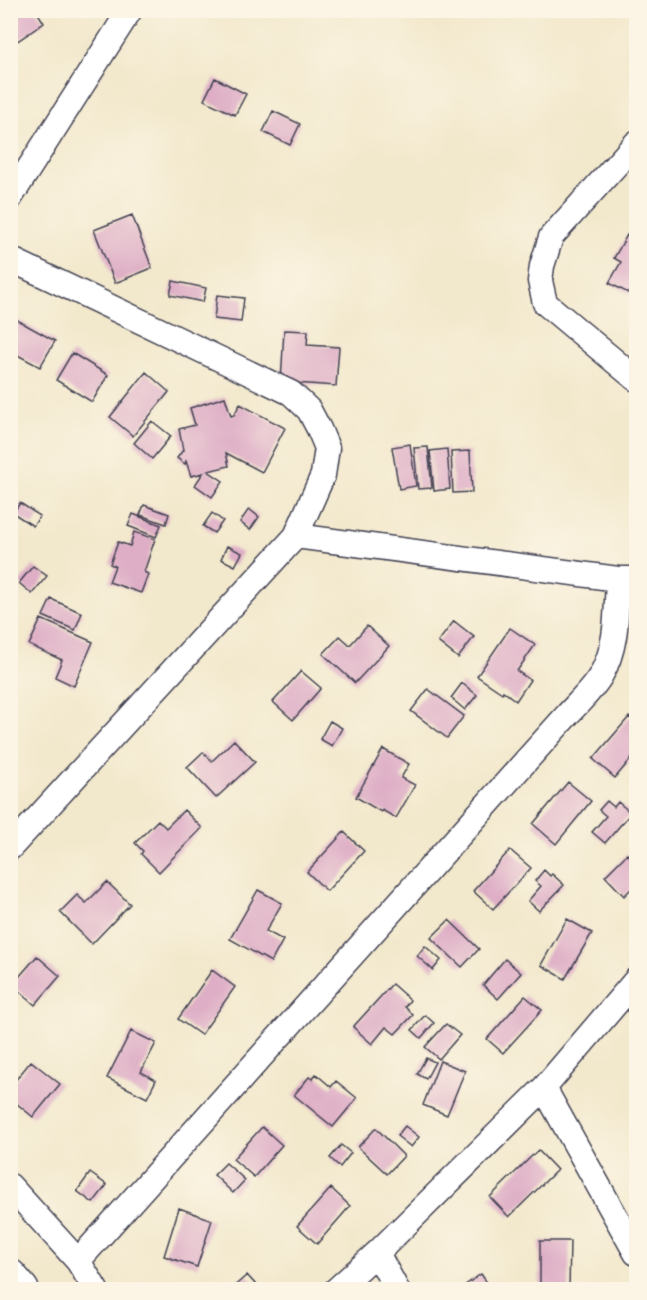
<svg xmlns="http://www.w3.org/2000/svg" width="647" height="1300" font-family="Alegreya,serif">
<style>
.building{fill:#deaec6}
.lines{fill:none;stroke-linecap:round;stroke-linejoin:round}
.minor-casing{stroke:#414051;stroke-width:27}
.highway-casing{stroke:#414051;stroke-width:36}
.minor{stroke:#fff;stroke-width:24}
.highway{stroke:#fff;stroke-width:33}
</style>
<rect width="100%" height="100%" fill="#fcf5e5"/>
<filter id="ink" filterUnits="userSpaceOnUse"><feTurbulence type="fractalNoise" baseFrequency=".0167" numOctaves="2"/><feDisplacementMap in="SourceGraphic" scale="12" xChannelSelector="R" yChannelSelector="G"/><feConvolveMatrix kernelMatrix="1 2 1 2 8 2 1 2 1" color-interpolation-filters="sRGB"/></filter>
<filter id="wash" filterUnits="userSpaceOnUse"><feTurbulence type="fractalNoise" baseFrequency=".008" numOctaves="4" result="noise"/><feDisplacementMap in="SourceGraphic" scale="24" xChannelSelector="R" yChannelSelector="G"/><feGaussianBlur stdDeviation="1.35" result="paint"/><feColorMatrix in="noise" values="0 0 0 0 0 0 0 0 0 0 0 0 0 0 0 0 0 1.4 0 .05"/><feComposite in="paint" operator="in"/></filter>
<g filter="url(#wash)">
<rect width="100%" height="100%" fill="#f2e8cc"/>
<g id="blocks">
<path class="building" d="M10,10h26l8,13 -34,23z
M215,78l31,16 -11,21 -31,-15z
M273,111l27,13 -10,21 -27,-13z
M132,215l20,53 -37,15 -21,-53z
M627,235l9,5v47l-4,8 -23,-12 12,-21 -7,-4z
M173,281l33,7 -3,14 -33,-7z
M217,295l27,3 -3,24 -27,-3z
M10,316l45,25 -15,26 -30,-16z
M284,330l24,1 -1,14 32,2 -3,39 -55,-4z
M72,353l36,22 -16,27 -36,-22z
M146,372l23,20 -36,44 -23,-19z
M225,397l6,19 3,-1 6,-11 45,24 -23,44 -36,-19 3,13 -21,5 15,10 -11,16 -17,-12 8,-12 -12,3 -5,-15 -1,3 -8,-6 6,-8 -4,-21 16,-4 -5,-17z
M152,421l19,15 -19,23 -18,-16z
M410,444l6,42 -17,3 -7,-42z
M428,447l4,41 -14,1 -4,-41z
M447,449l3,40 -16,2 -4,-40z
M470,451l2,41 -19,1 -2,-41z
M20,503l20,13 -7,10 -20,-13z
M144,505l25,9 -3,10 -26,-9z
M249,509l10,8 -9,13 -10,-8z
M212,513l11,8 -9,12 -11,-7z
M133,514l28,11 -5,12 -28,-11z
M134,532l21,7 -11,33 4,2 -7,19 -32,-11 6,-16 -5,-2 8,-22 12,4z
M227,546l15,7 -7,13 -14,-7z
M33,566l14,10 -15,18 -13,-11z
M51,599l31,14 -7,17 -32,-14z
M41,619l52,23 -19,44 -19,-9 7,-17 -33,-15z
M454,621l20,16 -16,21 -20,-16z
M367,626l22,20 -34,37 -32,-29 17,-18 10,9z
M510,628l25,17 -18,26 13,9 -14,21 -13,-10 -1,2 -25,-17z
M301,671l20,17 -28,32 -20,-18z
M462,683l15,12 -12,15 -14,-12z
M428,689l36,27 -17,22 -36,-27z
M629,717l7,6v30l-21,25 -22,-19z
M330,721l12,7 -10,18 -12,-7z
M234,740l21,22 -39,36 -29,-31 16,-15 9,9z
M383,749l26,15 -8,14 14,7 -19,33 -14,-8 -1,2 -25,-15z
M568,782l23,19 -35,43 -23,-20z
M607,801l7,6 4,-5 13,11 -26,30 -13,-11 14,-16 -7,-6z
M184,810l18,18 -43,44 -18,-18 2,-3 -8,-8 23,-23 8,8z
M344,832l20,19 -37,40 -20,-19z
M510,850l21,18 -38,41 -20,-18z
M627,854l9,9v21l-12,12 -19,-20z
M544,870l6,6 2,-2 12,11 -25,26 -11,-10 13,-15 -6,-5z
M107,882l23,22 -38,40 -32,-32 17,-17 9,8z
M258,890l24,13 -16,28 17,9 -12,22 -41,-23z
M567,919l25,14 -27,46 -24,-14z
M449,920l30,29 -17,18 -31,-29z
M425,946l16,14 -8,10 -16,-14z
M37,956l23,20 -25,29 -23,-20z
M505,959l16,14 -23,26 -15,-14z
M212,970l23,17 -34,48 -23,-16z
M392,984l18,16 -5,7 8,8 -18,19 -9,-7 -14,17 -19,-17z
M525,996l17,14 -39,43 -16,-14z
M425,1015l9,8 -13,15 -9,-8z
M446,1024l14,11 -21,24 -14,-12z
M131,1031l25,12 -15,29 15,8 -9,18 -40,-20z
M426,1058l9,4 -9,17 -9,-5z
M31,1061l29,23 -27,33 -23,-19v-11z
M440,1061l25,10 -18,44 -24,-10z
M316,1074l15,13 5,-6 21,17 -24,29 -39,-32 15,-18 3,2z
M405,1126l14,11 -8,10 -14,-11z
M262,1127l20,18 -28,32 -21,-18z
M376,1128l28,28 -17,18 -29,-27z
M341,1145l10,8 -11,14 -10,-9z
M538,1150l19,20 -48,47 -19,-20z
M226,1163l19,17 -12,13 -19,-18z
M90,1173l17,12 -14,18 -16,-12z
M331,1188l19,18 -33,38 -20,-18z
M179,1208l33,12 -15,47 -33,-11z
M540,1241h30l-1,49 -29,-1z
M481,1274l11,16h-29l-2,-2z
M247,1275l9,10 -6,5h-20z"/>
</g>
</g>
<g filter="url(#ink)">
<use href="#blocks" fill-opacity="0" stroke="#414051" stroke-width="1.5"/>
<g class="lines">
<defs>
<path id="minor" d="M636,143l-85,94 -9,29 -2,15 5,22 91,76
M10,198l120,-188
M10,259l281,134 18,17 10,19 8,19 -4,27 -27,61 -286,312
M296,536l322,43h18
M544,1088l92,165
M10,1186l68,75 18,29
M377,1253l20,37
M78,1261l490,-547c11,-12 25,-25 33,-39 17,-30 15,-63 17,-96
M336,1290l41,-37 167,-165 92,-108"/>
<path id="highway" d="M10,1276l12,14"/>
</defs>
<use href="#minor" class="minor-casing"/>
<use href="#highway" class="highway-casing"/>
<use href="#minor" class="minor"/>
<use href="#highway" class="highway"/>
</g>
</g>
<rect width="647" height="1300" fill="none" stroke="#fcf5e5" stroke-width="36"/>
</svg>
